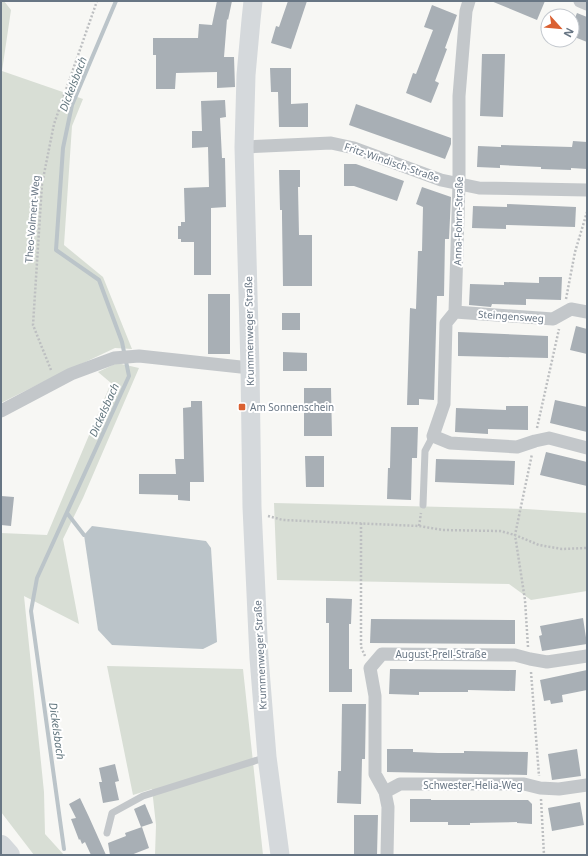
<svg xmlns="http://www.w3.org/2000/svg" width="588" height="856" font-family="'Noto Sans',sans-serif">
<style>
.green{fill:#d8ded5}
.water{fill:#bbc4c9}
.lines{fill:none;stroke-linecap:round;stroke-linejoin:round}
.stream{stroke:#bbc4c9;stroke-width:4}
.building{fill:#a8afb5}
.path{stroke:#bdbfc1;stroke-width:2.5;stroke-dasharray:2 2;stroke-linecap:butt}
.lane{stroke:#c3c7ca;stroke-width:7}
.street{stroke:#c3c7ca;stroke-width:13}
.secondary{stroke:#d5d9dc;stroke-width:19}
.highway{stroke:#d5d9dc;stroke-width:22}
.poi-dot{fill:#da6031;stroke:#fff;stroke-width:1.5}
.labels{text-anchor:middle;stroke-width:4;stroke-linejoin:round;paint-order:stroke}
.street-label{font-size:10px;fill:#687684;stroke:#fff}
.poi-label{font-size:10px;fill:#687684;stroke:#fff;text-anchor:start}
.water-label{font-size:11px;font-style:italic;fill:#63777f;stroke:#fff}
</style>
<rect width="100%" height="100%" fill="#f7f7f4"/>
<path class="green" d="M1,1h3l7,9 -9,61 81,28 -11,27 -8,119 39,32 29,72 -17,-1 -76,36 -38,19z
M117,363l22,5 -56,130 -20,41 16,85 -55,-28 20,196 1,42 19,21h-30l-33,-43v-279l46,2 64,-152 -13,-11z
M274,503l252,6 61,4v78l-56,9 -22,-16 -232,-4z
M107,666l136,3 20,186h-108l1,-30 -4,-36 -19,6z"/>
<path class="water" d="M92,526l114,15 5,7 6,94 -14,7 -91,-4 -14,-15 -14,-95z"/>
<g class="lines">
<path class="stream" d="M67,513l17,22
M64,849l-33,-238 6,-33 92,-202 -7,-34 -23,-62 -43,-30 7,-102 9,-43 44,-104"/>
</g>
<path class="building" d="M217,1h15l-4,19 -1,-1 -3,38h10l1,30 -18,1v-16l-41,1 -1,16h-19v-34h-3v-17h45l1,-14 13,1z
M288,1h19l-16,48 -20,-6 5,-17 3,1z
M491,1h54l-8,19z
M432,5l25,10 -12,33 2,1 -12,32 4,2 -8,20 -25,-10 7,-20 3,1 17,-44 -9,-3z
M577,13l10,4v25l-15,-6v-11z
M482,54h23l-2,63 -23,-1z
M270,68h21v36l17,-1v24h-29l-1,-35h-7z
M225,100l1,17 -6,1 2,40h3l1,49 -15,1v67h-17v-33h-13v-3h-3v-13h3v-4h4l-1,-34 25,-1 -1,-40 -16,1v-17h10l-1,-30z
M356,104l95,34v6l-6,15 -96,-34z
M573,141l14,1v27l-16,-1v2l-30,-1v-2l-41,-2v3l-23,-1 1,-21 23,1v-2l71,2z
M344,164h12l48,17 -7,20 -43,-15h-10z
M279,170h21v17h-2l1,48h13v51h-29l-1,-69v-7h-2z
M422,187l29,10 -2,42h-4l-1,57h-7l-3,104 -15,-1v6h-12l3,-97 6,1 2,-58h4l1,-44 -7,-3z
M507,204l69,3 -1,20 -69,-2v4l-34,-1 1,-22 34,1z
M539,277h23l-1,23 -35,-1v6l-34,-1 -1,3 -22,-2 1,-21 34,1v-3l35,1z
M208,294h22v60h-22z
M282,313h18v17h-18z
M576,326l11,3v25l-17,-4z
M458,332l90,4v22l-90,-2z
M283,352l24,1v18h-24z
M304,388h27l1,48h-28z
M555,400l32,7v25l-37,-9z
M191,401h11l2,81h-14v19l-12,-1v-5l-39,-1v-20h37l-1,-15h9l-1,-51 8,-1z
M506,406h22v24l-40,-1v5l-33,-2 1,-24 50,2z
M391,427h27l-1,31h-5l-1,42 -24,-1 1,-31h2z
M546,452l41,10v24l-47,-11z
M305,456h19v31h-18z
M436,459l79,2 -1,24 -79,-3z
M1,496l13,1 -3,29 -10,-1z
M326,598l26,1 -1,25h-2v45h3v23h-23v-69h-3z
M583,618l4,26 -45,7 -3,-15 3,-1 -2,-9z
M371,619l144,1v24l-145,-1z
M390,669l126,1 -1,21 -47,-1v2h-49v3l-30,-1z
M587,670v20l-25,5 1,7 -12,2 -1,-4 -6,1 -4,-21z
M342,704h24l-1,55h-3l-1,45 -24,-1 1,-32h3z
M387,749h26v3l25,1h26v-2l64,1 -1,23 -140,-3z
M577,749l4,27 -29,4 -4,-26z
M115,764l4,17 -4,1 4,18 -16,3 -4,-21h3l-3,-14z
M80,798l9,19 17,38h-15l-6,-13 -3,2 -2,-5 -1,1 -8,-21 5,-1 -7,-14z
M410,799h21v1h97l4,4v20l-15,-1v-1l-47,1v2h-22v-3h-38z
M580,802l4,23 -32,6 -4,-23z
M145,804l8,19 -12,4 -7,-18z
M354,815h24l-1,40h-23z
M142,827l7,21 -18,7h-21l-2,-12 18,-7 -1,-3z"/>
<g class="lines">
<path class="path" d="M566,299l9,-47 12,-40
M51,370l-18,-45 9,-141 12,-60 43,-123
M537,428l22,-99
M268,516l15,4 136,6 24,4 57,1 15,4 24,10 23,4 25,-1
M361,523v124l4,9
M419,526l2,-13
M528,647l-3,-47 -10,-65 17,-81
M531,672l8,104
M541,799l3,56"/>
<path class="lane" d="M423,505l2,-54 8,-15
M107,833l5,-20 31,-17 124,-39"/>
<path class="street" d="M469,1l-3,10 -7,85v87l-4,129 -9,11 -2,81 -11,32 17,7 67,4 18,-6 14,-3 38,10
M580,1l7,3
M244,147l87,-4 23,5 87,32 38,8 108,2
M455,312l98,7 18,-10 16,3
M1,411l70,-37 43,-16 25,-2 111,12
M385,792l15,-8h124l16,4 19,1 28,-4
M387,855l1,-48 -3,-15 -10,-18v-78l-5,-28 12,-14 133,1 15,4 17,3 40,-6"/>
<path class="secondary" d="M253,1l-2,19 -5,55 -2,72 6,221 2,139 7,151 8,99 13,98"/>
<path class="highway" d="M1,846l8,9"/>
</g>
<rect class="poi-dot" x="238" y="403" width="8" height="8" rx="2"/>
<g class="labels">
<g class="street-label">
<text transform="translate(392 162) rotate(19)" y="4">Fritz-Windisch-Straße</text>
<text transform="translate(32 219) rotate(-85)" y="4">Theo-Volmert-Weg</text>
<text transform="translate(458 221) rotate(-89)" y="4">Anna-Fohrn-Straße</text>
<text transform="translate(511 316) rotate(4)" y="4">Steingensweg</text>
<text transform="translate(249 331) rotate(-91)" y="4">Krummenweger Straße</text>
<text x="441" y="658">August-Prell-Straße</text>
<text transform="translate(260 655) rotate(-93)" y="4">Krummenweger Straße</text>
<text x="473" y="789">Schwester-Helia-Weg</text>
</g>
<g class="poi-label">
<text x="250" y="411">Am Sonnenschein</text>
</g>
<g class="water-label">
<text transform="translate(73 84) rotate(-69)" y="4">Dickelsbach</text>
<text transform="translate(104 410) rotate(-66)" y="4">Dickelsbach</text>
<text transform="translate(57 731) rotate(82)" y="4">Dickelsbach</text>
</g>
</g>
<rect width="588" height="856" fill="none" stroke="#687684" stroke-width="4"/>
<g transform="translate(560 28) rotate(117)"><circle r="19" fill="#ffffff" stroke="#c3c8ce"/>
<path d="M0-3L7 15L0 10L-7 15Z" fill="#da6031"/>
<text y="-6" font-size="11" font-weight="bold" text-anchor="middle" fill="#687684">N</text>
</g>
</svg>
